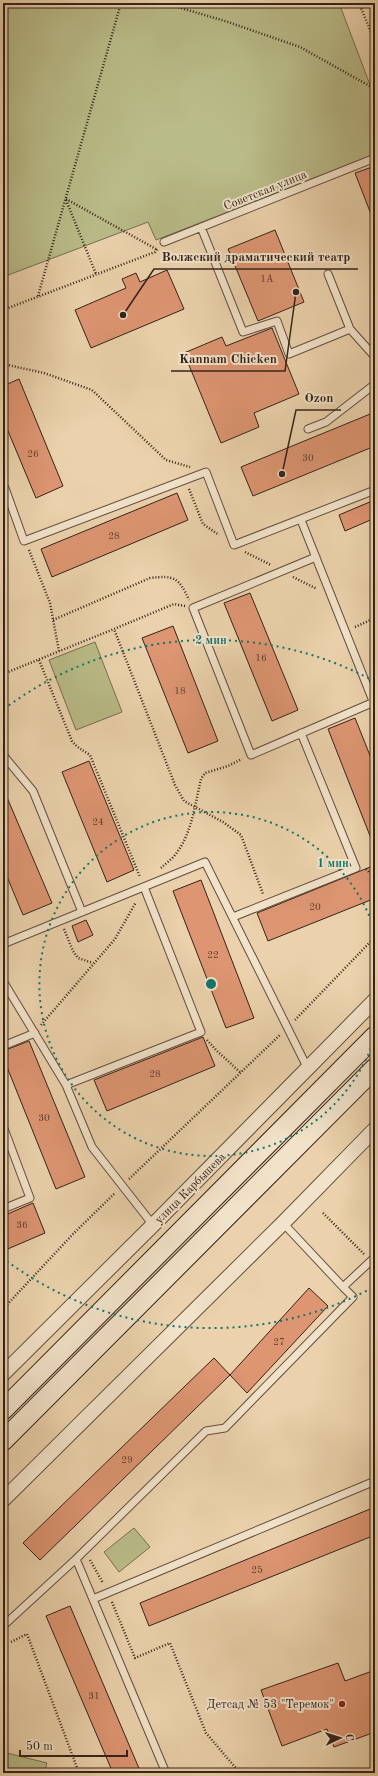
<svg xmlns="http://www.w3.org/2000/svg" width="378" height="1776" font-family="'Old Standard TT',serif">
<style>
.green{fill:#b9bb88;stroke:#766e52}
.building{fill:#dd9572;stroke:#34221b}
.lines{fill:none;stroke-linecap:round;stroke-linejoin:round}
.lane-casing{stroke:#624e3f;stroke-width:9}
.street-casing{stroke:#624e3f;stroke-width:16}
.secondary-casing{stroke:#34221b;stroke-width:21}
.path{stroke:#34221b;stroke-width:2.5;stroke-dasharray:1 2;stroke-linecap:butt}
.lane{stroke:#f2e2c9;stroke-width:7}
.street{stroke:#f2e2c9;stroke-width:14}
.secondary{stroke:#f2e2c9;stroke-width:19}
.ring{fill:none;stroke:#0f766e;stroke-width:2;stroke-dasharray:2 4}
.poi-dot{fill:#8f2418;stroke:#f2e2c9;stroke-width:1.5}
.labels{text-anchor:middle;stroke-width:4;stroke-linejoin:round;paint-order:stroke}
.number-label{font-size:10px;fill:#5e3f31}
.street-label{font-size:12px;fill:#34221b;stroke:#f2e2c9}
.poi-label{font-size:12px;fill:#34221b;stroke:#f2e2c9;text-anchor:end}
.centre{fill:#0f766e;stroke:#f2e2c9;stroke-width:2}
.ring-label{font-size:12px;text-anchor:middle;font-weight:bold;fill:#0f766e;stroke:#f2e2c9;stroke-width:4;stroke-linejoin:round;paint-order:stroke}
.leader{fill:none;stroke:#34221b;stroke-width:1.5}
.callout-dot{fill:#34221b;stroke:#f2e2c9;stroke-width:1.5}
.callout-label{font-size:13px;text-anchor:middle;font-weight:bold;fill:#34221b;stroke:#f2e2c9;stroke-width:4;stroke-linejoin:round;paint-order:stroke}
</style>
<rect width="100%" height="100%" fill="#ebd2ac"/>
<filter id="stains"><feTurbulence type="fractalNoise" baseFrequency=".005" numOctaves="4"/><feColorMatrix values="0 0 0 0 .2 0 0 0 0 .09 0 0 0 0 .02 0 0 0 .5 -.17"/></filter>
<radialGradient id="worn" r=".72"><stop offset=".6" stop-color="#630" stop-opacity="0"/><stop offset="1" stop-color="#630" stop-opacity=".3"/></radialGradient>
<path class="green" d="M3,3h336l36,95v57l-219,85 -8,-18 -145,55z
M95,642l27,70 -46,18 -27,-70z
M134,1528l16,19 -31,25 -15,-20z
M3,1752l44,11 -3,10h-41z"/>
<path class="building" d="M375,166v56h-1l-19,-49z
M275,230l29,72 -46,19 -30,-72z
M167,270l17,39 -93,39 -16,-38 51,-22 -4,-9 14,-6 4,9z
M272,328l27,66 -45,19 5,14 -38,16 -37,-90 38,-16 4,9z
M19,379l44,107 -27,12 -33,-79v-33z
M375,412v34l-122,50 -12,-29z
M177,493l11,27 -136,57 -11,-28z
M372,501l3,8v9l-30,13 -6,-16z
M250,593l48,117 -26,11 -48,-118z
M173,626l45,115 -30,12 -46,-115z
M355,718l20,50 -1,78 -46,-117z
M89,761l45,109 -27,12 -45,-110z
M3,788l49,115 -29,12 -20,-48z
M375,865v27l-5,1 3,6 -105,42 -11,-28z
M201,880l53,138 -28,10 -53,-137z
M86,920l7,15 -15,7 -6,-16z
M203,1037l12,29 -108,45 -13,-31z
M29,1041l56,136 -29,12 -53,-132v-6z
M33,1203l12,30 -42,18v-35z
M309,1288l19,18 -81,87 -17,-18z
M214,1358l16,17 -190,185 -17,-17z
M375,1507v28l-226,91 -9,-23z
M70,1606l71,167h-28l-67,-157z
M338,1663l7,18 30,-11v62l-41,15 -7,-18 -45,17 -21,-56z"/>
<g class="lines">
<defs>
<path id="lane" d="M201,227l42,105 34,-11 12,33 61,-25
M164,242l211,-84
M328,274l22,55 25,28
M308,429l18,-7 49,-38
M3,489l2,-1 19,53 182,-69 28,73 141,-55
M301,520l74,186
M316,557l-123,51 58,147 123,-53
M3,755l30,36 49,121
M233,917l123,-49 -55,-135
M3,944l202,-82 103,207
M3,981l63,104 26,62 61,78
M3,1046l32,-13
M66,1085l135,-53 -57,-145
M3,1126l27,72 -27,11
M283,1223l60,64 32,-30
M93,1599l282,-118
M3,1626l73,-67
M3,1645v2
M166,1773l-90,-214 130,-128 19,-3 128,-131 -10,-10"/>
<path id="street" d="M3,1374l150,-149 222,-225
M3,1500l280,-277 92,-94"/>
<path id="secondary" d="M3,1410l372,-374
M3,1441l372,-373"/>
</defs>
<use href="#lane" class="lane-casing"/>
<use href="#street" class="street-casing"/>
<use href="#secondary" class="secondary-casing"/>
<path class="path" d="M164,3l61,18 75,26 75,42
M359,3l16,39
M66,199l90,50
M66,200l30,74
M38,296l83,-293
M3,310l152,-58 3,-4
M3,364l41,9 48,17 74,70 24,7
M189,489l14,35 16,11
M29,550l21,53 9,48
M245,552l26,13
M293,577l24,12
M185,606l-11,-2 -60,25 61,156 9,16 39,21 18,13 22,59
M53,620l97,-42c25,-3 29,0 39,22
M355,627l20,-9
M39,660l33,81c5,7 11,9 18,14l50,122
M3,674l111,-45
M161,868c4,-4 10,-8 14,-13 17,-21 20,-51 26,-76l4,-6 23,-7 14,-7
M366,869l5,5 4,11
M64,929l9,22 5,7 15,5
M295,1020l80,-83
M41,1025l74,-86 21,-37
M207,1040l9,10 25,23
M129,1179l151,-144
M323,1213l41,41
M3,1309l70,-75 42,-41
M90,1560l13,23
M112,1602l23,56 35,-15 36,90 34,40
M11,1642l16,-8 52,139"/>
<use href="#lane" class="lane"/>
<use href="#street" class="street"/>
<use href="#secondary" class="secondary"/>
</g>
<g class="ring">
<path d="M375 1037A172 172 0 1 1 375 931"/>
<path d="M372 1288A344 344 0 0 1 4 1259M4 709A344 344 0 0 1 372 680"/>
</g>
<circle class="poi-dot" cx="342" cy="1704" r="4"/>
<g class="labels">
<g class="number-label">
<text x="267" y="282">1А</text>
<text x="33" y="457">26</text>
<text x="308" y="461">30</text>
<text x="114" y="539">28</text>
<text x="261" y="661">16</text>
<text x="180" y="694">18</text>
<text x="98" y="825">24</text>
<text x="315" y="910">20</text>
<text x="213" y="958">22</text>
<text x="155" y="1077">28</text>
<text x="44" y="1121">30</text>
<text x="22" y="1228">36</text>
<text x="279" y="1345">27</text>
<text x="127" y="1463">29</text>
<text x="257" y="1573">25</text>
<text x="94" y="1699">31</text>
</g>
<g class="street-label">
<text transform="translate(265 190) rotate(-22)" y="4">Советская улица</text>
<text transform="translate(190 1188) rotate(-45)" y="4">улица Карбышева</text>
</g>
<g class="poi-label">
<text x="334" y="1708">Детсад № 53 "Теремок"</text>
</g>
</g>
<circle cx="211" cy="984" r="6" class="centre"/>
<g class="ring-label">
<text x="211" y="644">2 мин</text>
<text x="333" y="867">1 мин</text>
</g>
<path class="leader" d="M123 315L154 269H358M296 292L285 371H171M282 474L296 410H341"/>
<g class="callout-dot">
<circle cx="123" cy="315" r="4"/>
<circle cx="296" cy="292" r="4"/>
<circle cx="282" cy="474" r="4"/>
</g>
<g class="callout-label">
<text x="256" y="261">Волжский драматический театр</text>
<text x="228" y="363">Kannam Chicken</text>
<text x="319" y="402">Ozon</text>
</g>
<rect width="378" height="1776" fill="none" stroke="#ebd2ac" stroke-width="16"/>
<rect x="4" y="4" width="370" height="1768" fill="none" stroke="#34221b" stroke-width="2"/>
<rect x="8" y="8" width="362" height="1760" fill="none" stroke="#34221b"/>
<g transform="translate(340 1738) rotate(86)" stroke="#f2e2c9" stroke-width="3" paint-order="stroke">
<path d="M0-3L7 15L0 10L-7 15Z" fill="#34221b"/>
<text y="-6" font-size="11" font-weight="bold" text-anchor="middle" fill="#34221b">С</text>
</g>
<path d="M20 1750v6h107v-6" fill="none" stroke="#34221b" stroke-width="2"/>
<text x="26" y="1750" font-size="12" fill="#34221b" stroke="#f2e2c9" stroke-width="3" paint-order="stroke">50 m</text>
<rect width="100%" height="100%" filter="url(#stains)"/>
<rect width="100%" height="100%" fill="url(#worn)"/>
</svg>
